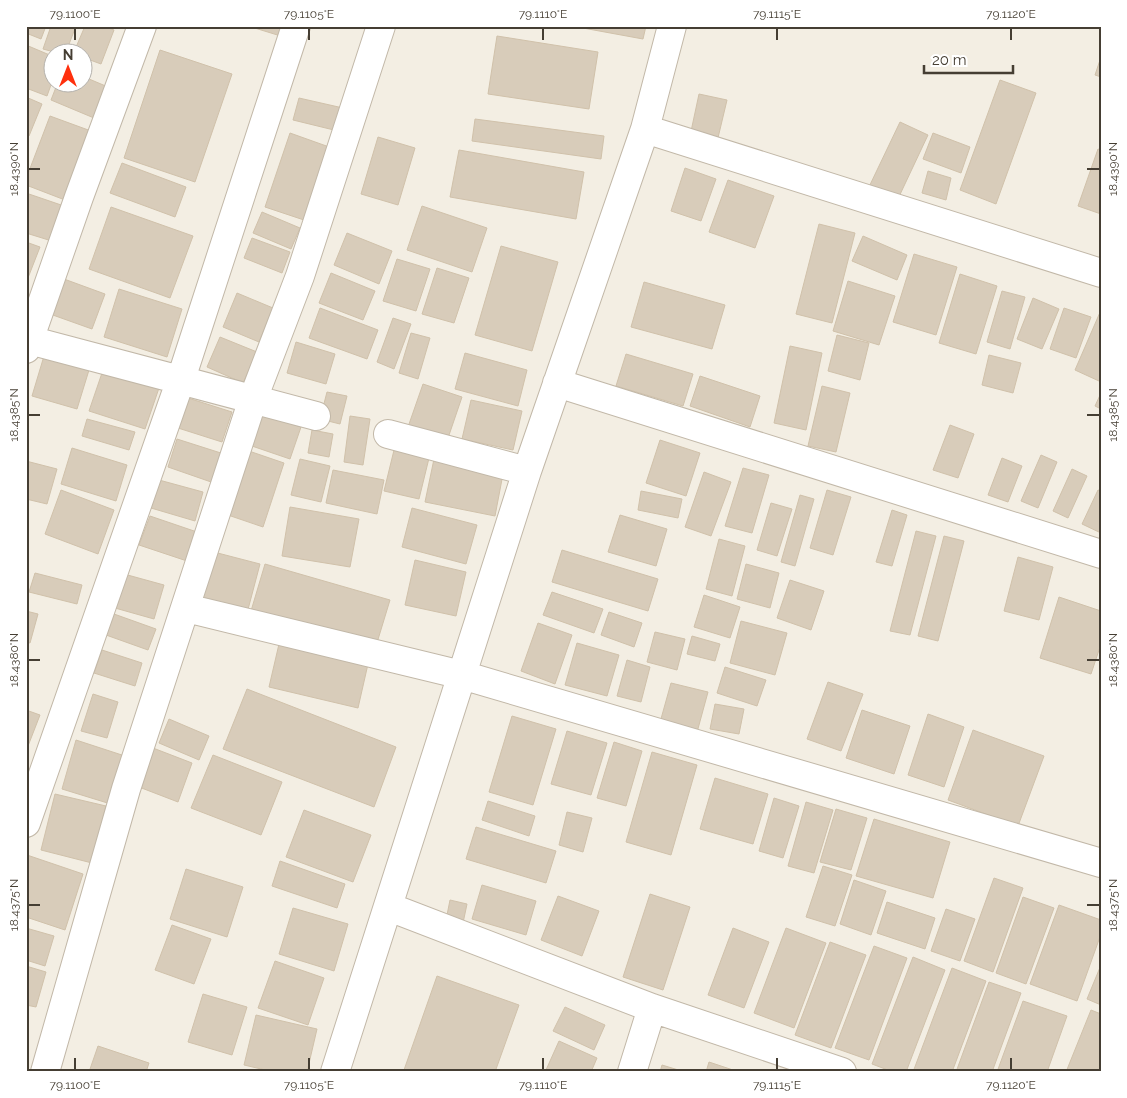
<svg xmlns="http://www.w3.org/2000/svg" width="1127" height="1098" font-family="Raleway,sans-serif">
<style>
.building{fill:#d8ccba;stroke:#d0c1aa}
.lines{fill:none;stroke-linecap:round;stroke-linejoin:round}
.minor-casing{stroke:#c2b8a8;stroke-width:30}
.minor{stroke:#fff;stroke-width:28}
.ticks{fill:none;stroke:#453e33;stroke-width:2}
.neatline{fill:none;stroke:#453e33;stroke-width:2}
.ticks-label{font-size:12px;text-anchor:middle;fill:#453e33}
</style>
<rect width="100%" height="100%" fill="#f3eee3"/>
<path class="building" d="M26,26h20l-5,13 -15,-6z
M51,26h25l-10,26h-12l-11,-3z
M85,26h19l10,4 -13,34 -19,-7v-5h-8z
M248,26h39l-3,11z
M572,26h74l-3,13z
M497,36l101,16 -9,57 -101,-15z
M26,45l26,11v26l-5,14 -21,-8z
M160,50l72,24 -37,108 -71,-24z
M1101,57v20l-6,-2z
M82,76l26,11 -14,31 -43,-18 7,-18h24z
M1000,80l36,13 -40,111 -36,-14z
M699,94l28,6 -10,42 -27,-6z
M26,97l16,7 -13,32 -3,-1z
M299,98l44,10 -5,23 -45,-11z
M50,116l41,15 -26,69 -39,-15v-6z
M475,119l129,17 -3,23 -129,-18z
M900,122l28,13 -32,68 -28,-14z
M290,133l42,15 -25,73 -42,-14z
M933,133l37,14 -9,26 -38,-14z
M378,137l37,11 -17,57 -37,-11z
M1098,149l3,1v64l-23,-8z
M459,150l125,22 -8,47 -126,-22z
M122,163l64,24 -11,30 -65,-24z
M685,168l31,11 -15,42 -30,-10z
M928,171l23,7 -5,22 -24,-7z
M728,180l46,16 -19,52 -46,-16z
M26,193l41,14 -12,35 -29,-9z
M422,206l65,22 -15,44 -65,-22z
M111,207l82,29 -23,62 -81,-29z
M262,212l38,16 -9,21 -38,-16z
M819,224l36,9 -23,90 -36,-9z
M347,233l45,18 -13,33 -45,-19z
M863,236l44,19 -10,25 -45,-19z
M252,238l38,14 -8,21 -38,-15z
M26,242l14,5 -14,36z
M501,246l57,16 -26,89 -57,-16z
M914,254l43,13 -21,68 -43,-13z
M397,259l33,10 -14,42 -33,-10z
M437,268l32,10 -15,45 -32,-9z
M331,273l44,18 -12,29 -44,-17z
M960,274l37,12 -21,68 -37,-11z
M64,279l41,15 -13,35 -42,-15z
M848,281l47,15 -16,49 -46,-14z
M644,282l81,23 -13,44 -81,-22z
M119,289l63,20 -15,48 -63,-20z
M1002,291l23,6 -15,52 -23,-7z
M237,293l36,15 -14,34 -36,-15z
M1033,298l26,11 -17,40 -25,-10z
M320,308l58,22 -11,29 -58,-21z
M1064,308l27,9 -15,41 -26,-9z
M1101,310v68l-2,3 -24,-11z
M393,318l18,6 -17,45 -17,-7z
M411,333l19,5 -12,41 -19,-6z
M837,335l32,8 -9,37 -32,-9z
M220,337l37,15 -14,31 -36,-16z
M296,342l39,12 -9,30 -39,-11z
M790,346l32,7 -16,77 -32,-7z
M465,353l62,17 -9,36 -63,-17z
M626,354l67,20 -10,32 -67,-20z
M989,355l32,8 -8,30 -31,-8z
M44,356l45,14 -12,39 -45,-13z
M103,370l56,18 -14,41 -56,-18z
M700,376l60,20 -10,31 -60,-21z
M423,384l39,13 -15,44 -39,-14z
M822,386l28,7 -14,59 -28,-6z
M327,392l20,4 -7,28 -20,-5z
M1101,393v16l-6,-3z
M188,398l44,14 -10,30 -44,-14z
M471,400l51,11 -9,39 -51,-11z
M257,413l44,14 -11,32 -44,-15z
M350,416l20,3 -7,46 -19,-3z
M87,419l48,13 -6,18 -47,-14z
M950,425l24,9 -16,44 -25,-8z
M312,430l21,4 -4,23 -21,-4z
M177,439l47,15 -10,29 -46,-16z
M660,440l40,13 -14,43 -40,-13z
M395,446l35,8 -11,45 -35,-8z
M72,448l55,17 -11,36 -55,-17z
M243,449l41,14 -21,64 -41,-14z
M1041,455l16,7 -19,46 -17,-7z
M1002,458l20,8 -14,36 -20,-7z
M300,459l30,7 -9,36 -30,-7z
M434,459l69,15 -8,42 -70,-14z
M26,461l31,8 -10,35 -21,-5z
M743,468l26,7 -17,58 -27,-7z
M1072,469l15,7 -19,42 -15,-7z
M333,470l51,10 -7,34 -51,-11z
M704,472l27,10 -20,54 -26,-9z
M159,480l44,12 -8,29 -44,-13z
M61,490l53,20 -16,44 -53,-20z
M827,490l24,7 -18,58 -23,-7z
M1098,490l3,1v42l-19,-9z
M641,491l41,8 -4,19 -40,-8z
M800,495l14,4 -19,67 -14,-4z
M771,503l21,6 -15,47 -20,-6z
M290,507l69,12 -9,48 -68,-11z
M412,508l65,17 -11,39 -64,-17z
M892,510l15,5 -15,51 -16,-4z
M620,515l47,14 -11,37 -48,-14z
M150,516l47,16 -10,29 -48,-16z
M916,531l20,5 -26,99 -20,-4z
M944,536l20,5 -26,100 -20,-5z
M719,539l26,7 -13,50 -26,-7z
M562,550l96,29 -10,32 -96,-29z
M210,551l50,13 -14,53 -51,-14z
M1018,557l35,10 -14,53 -35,-9z
M415,560l51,12 -10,44 -51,-11z
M265,564l125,36 -14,46 -125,-35z
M746,564l33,9 -9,35 -33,-9z
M35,573l47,12 -5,19 -48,-12z
M124,574l40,11 -10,34 -39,-11z
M790,580l34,11 -13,39 -34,-12z
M552,592l51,17 -9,24 -51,-18z
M704,595l36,12 -10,31 -36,-11z
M1059,597l42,14v33l-10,30 -51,-16z
M26,611l12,3 -8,29 -4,-1z
M609,612l33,11 -8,24 -33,-12z
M114,614l42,15 -8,21 -42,-15z
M741,621l46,12 -12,42 -45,-12z
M538,623l34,12 -17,49 -34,-13z
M655,632l30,7 -8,31 -30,-8z
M692,636l28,8 -5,17 -28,-7z
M577,643l42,12 -12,41 -42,-11z
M279,644l89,20 -10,44 -89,-21z
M102,650l40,13 -7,23 -41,-13z
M627,660l23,7 -9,35 -24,-6z
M725,667l41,13 -9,26 -40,-13z
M828,682l35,12 -22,57 -34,-12z
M671,683l37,9 -12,44 -37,-10z
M247,689l149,58 -22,60 -151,-58z
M93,694l25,8 -11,36 -26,-7z
M715,704l29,5 -5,25 -29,-5z
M26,710l14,5 -12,31 -2,-1z
M862,710l48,16 -16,48 -48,-16z
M928,714l36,13 -20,60 -36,-12z
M512,716l44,13 -23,76 -44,-13z
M169,719l40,17 -10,24 -40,-17z
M973,730l71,26 -26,70 -70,-26z
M567,731l40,12 -16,52 -40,-11z
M76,740l52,17 -14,48 -52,-16z
M614,742l28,9 -16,55 -29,-8z
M153,748l39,15 -14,39 -39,-15z
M652,752l45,13 -26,90 -45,-13z
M213,755l69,27 -21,53 -70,-27z
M715,778l53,16 -15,50 -53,-15z
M55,794l51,12 -14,57 -51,-13z
M774,798l25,8 -16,52 -24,-7z
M488,801l47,15 -6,20 -47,-16z
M806,802l27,8 -19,63 -26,-7z
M836,809l31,9 -16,52 -31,-8z
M304,810l67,25 -18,47 -67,-25z
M567,812l25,6 -9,34 -24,-7z
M874,819l76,23 -17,56 -77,-22z
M476,827l80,24 -10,32 -80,-24z
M27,855l56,19 -18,56 -39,-13z
M280,861l65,23 -8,24 -65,-22z
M823,866l29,9 -17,51 -29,-9z
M186,869l57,18 -16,50 -57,-18z
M994,878l29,10 -30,84 -29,-11z
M854,880l32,11 -15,44 -31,-11z
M482,885l54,16 -10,34 -54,-16z
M650,894l40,13 -27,83 -40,-13z
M558,896l41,15 -17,45 -41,-16z
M1023,897l31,11 -28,76 -30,-11z
M450,900l17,4 -4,19 -17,-3z
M887,902l48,16 -10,31 -48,-16z
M1059,905l42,15v14l-24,67 -47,-17z
M293,908l55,16 -14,47 -55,-17z
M946,909l29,10 -15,42 -29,-10z
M172,925l39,14 -17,45 -39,-14z
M26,928l28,8 -9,30 -19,-6z
M733,928l36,14 -25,66 -36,-13z
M786,928l40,15 -32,85 -40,-15z
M830,942l36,13 -35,93 -36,-13z
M874,946l33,12 -38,102 -34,-12z
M913,957l32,13 -39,102h-13l-21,-8z
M275,961l49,17 -16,47 -50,-17z
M1101,965v40l-14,-6z
M26,966l20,6 -10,35 -10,-2z
M952,968l34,13 -34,91h-39z
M437,976l82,29 -24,67h-86l-5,-2z
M989,982l32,11 -29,79h-36z
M203,994l44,13 -15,48 -44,-13z
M1023,1001l44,15 -20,56h-50z
M565,1007l40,18 -11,25 -41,-19z
M1091,1010l10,4v58h-35z
M256,1015l61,14 -10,43h-33l-30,-7z
M559,1041l38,17 -6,14h-40l-5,-2z
M98,1046l51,17 -3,9h-57z
M709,1062l24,8v2h-27z
M662,1065l23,7h-25z"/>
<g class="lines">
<defs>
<path id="minor" d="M645,129l456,144
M29,340l287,76
M26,349l53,-152 63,-171
M557,383l544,171
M388,434l139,37
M186,608l276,67 639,188
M26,823l155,-444 115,-353
M389,907l263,101 190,64
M45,1072l81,-283 127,-390 47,-123 81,-250
M335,1072l192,-601 118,-342 27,-103
M632,1072l20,-64"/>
</defs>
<use href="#minor" class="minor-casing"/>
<use href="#minor" class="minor"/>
</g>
<path class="ticks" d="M75,28v12M309,28v12M543,28v12M777,28v12M1011,28v12M28,169h12M1087,169h13M28,415h12M1087,415h13M28,660h12M1087,660h13M28,905h12M1087,905h13M75,1058v12M309,1058v12M543,1058v12M777,1058v12M1011,1058v12"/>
<rect width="1127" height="1098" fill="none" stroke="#ffffff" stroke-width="55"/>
<g transform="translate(68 68)"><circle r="24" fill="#ffffff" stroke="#b5b2ad"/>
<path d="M0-4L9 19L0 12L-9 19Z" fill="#ff300d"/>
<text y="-8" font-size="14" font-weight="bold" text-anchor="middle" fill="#453e33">N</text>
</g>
<path d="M924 65v8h89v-8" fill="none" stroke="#453e33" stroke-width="2.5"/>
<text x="932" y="65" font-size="15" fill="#453e33" stroke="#ffffff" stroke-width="4" paint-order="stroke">20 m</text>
<rect x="28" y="28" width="1072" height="1042" class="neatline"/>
<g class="ticks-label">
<text x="75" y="18">79.1100°E</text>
<text x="309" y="18">79.1105°E</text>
<text x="543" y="18">79.1110°E</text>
<text x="777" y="18">79.1115°E</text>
<text x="1011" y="18">79.1120°E</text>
<text transform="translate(14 169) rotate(-90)" y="4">18.4390°N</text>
<text transform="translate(1113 169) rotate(-90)" y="4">18.4390°N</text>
<text transform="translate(14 415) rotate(-90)" y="4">18.4385°N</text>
<text transform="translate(1113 415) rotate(-90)" y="4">18.4385°N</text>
<text transform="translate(14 660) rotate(-90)" y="4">18.4380°N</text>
<text transform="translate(1113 660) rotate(-90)" y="4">18.4380°N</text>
<text transform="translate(14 905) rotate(-90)" y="4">18.4375°N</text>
<text transform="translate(1113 905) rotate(-90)" y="4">18.4375°N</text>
<text x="75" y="1089">79.1100°E</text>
<text x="309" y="1089">79.1105°E</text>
<text x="543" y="1089">79.1110°E</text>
<text x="777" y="1089">79.1115°E</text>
<text x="1011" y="1089">79.1120°E</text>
</g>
</svg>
